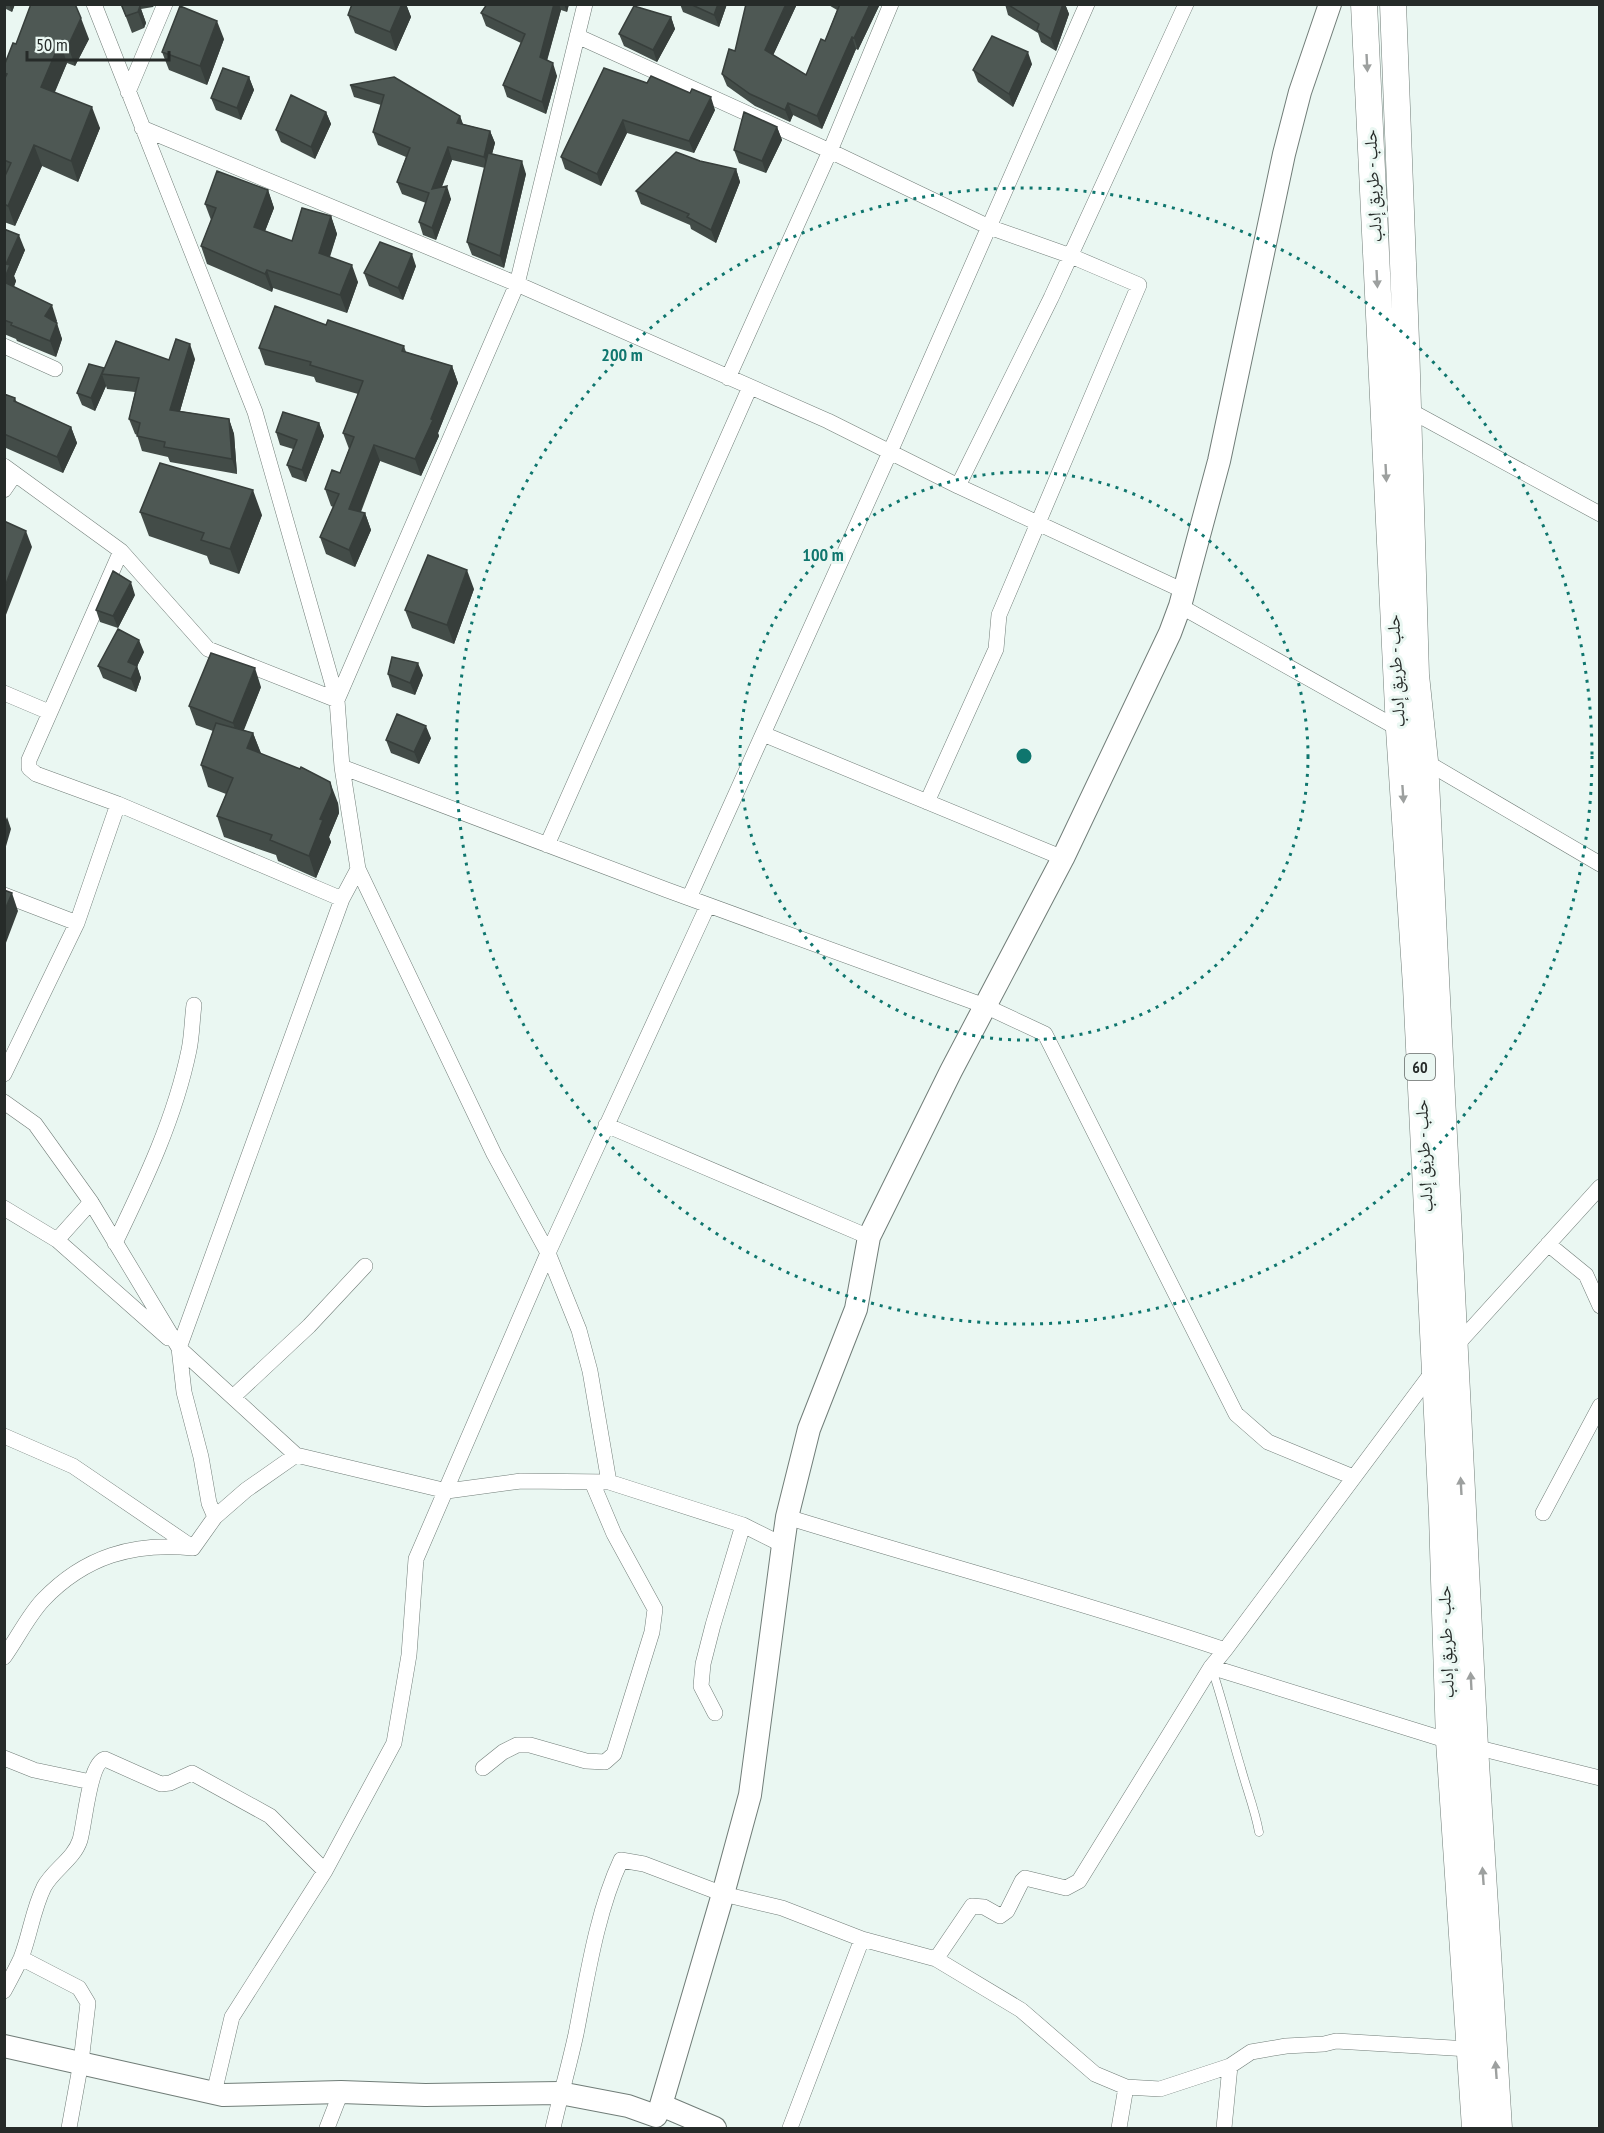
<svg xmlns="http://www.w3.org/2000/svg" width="1604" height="2133" font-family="'PT Sans Narrow','Noto Naskh Arabic',sans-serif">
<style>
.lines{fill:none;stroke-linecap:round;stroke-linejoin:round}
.lane-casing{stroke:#717d78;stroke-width:9}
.street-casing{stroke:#717d78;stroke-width:16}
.secondary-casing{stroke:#717d78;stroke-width:24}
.primary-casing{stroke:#717d78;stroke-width:27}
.lane{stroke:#fff;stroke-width:8}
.street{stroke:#fff;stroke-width:15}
.secondary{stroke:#fff;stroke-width:22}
.primary{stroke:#fff;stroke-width:26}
.wall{fill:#434c48}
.shaded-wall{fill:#373e3b}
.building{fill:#4e5854;stroke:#373e3b;stroke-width:1.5}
.oneway{fill:#9da09f}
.ring{fill:none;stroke:#0f766e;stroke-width:3;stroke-dasharray:3 6}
.labels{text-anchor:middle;stroke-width:6;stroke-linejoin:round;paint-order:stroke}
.shield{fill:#eaf7f2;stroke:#616865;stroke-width:1.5}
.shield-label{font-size:16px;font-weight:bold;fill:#262b29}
.street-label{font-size:18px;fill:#262b29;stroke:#eaf7f2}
.centre{fill:#0f766e;stroke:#eaf7f2;stroke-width:3}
.ring-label{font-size:18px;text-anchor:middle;font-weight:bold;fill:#0f766e;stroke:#eaf7f2;stroke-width:6;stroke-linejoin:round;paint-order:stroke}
</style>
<rect width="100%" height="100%" fill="#eaf7f2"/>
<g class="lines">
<defs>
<path id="lane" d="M1212,1669c11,33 19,66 29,99 6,22 14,42 18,64"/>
<path id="street" d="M94,4l161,408 82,288 5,67 16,102 -16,30 -163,449 117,107 151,36 74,-10 88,1 134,43 40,20
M891,4l-61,147 159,76 82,29 68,29 -140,330 -3,34 -69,153
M577,36l253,115 -102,227
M128,92l37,-88
M142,128l375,156 311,137 130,65 226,105
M4,346l51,23
M1409,410l191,104
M4,466l117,85 87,98 129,51 180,-416 68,-280
M958,486l93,-188 135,-294
M4,490l11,-16
M121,551l-92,209v8l7,6 82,30 224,95
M1180,606l219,123
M4,693l45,19
M763,734l300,124
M1421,759l179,105
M342,767l325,123 318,116 60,28 191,380 32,28 85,35
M547,845l203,-458
M358,869l136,285 54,99 31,77 11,41 19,111
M4,895l73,28
M689,898l201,-446 197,-448
M4,1074l73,-151 41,-119
M4,1102l31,22 56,78 88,146 5,44 17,65 8,46 6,14 -22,31c-59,-6 -108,8 -150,52 -15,16 -26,39 -39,57
M606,1125l263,112
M4,1208l53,32 111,98
M57,1240l34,-38
M115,1243c30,-62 60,-125 74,-193 3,-14 3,-30 5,-45
M1548,1244l38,31 14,31
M1454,1348l146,-161
M233,1397l76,-71 56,-60
M4,1436l69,30 119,81
M1543,1513l57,-107
M215,1517l31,-27 50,-35
M787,1517c146,45 293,84 438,133l209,-280
M1211,1667l238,74
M715,1713l-14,-27 2,-22 10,-39 30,-100
M1475,1747l125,31
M4,1758l30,12 57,12
M483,1768l20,-16 14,-7h13l56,16 19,1 9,-8 38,-122 3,-23 -41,-75 -22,-52
M21,1958l58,30 9,15 -7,59 -12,66
M936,1959l36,-53 12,1 16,9 7,-5 15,-30 3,-3 41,10 13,-7 132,-214 14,-17
M4,1991c6,-11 12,-22 17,-33 9,-23 12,-49 23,-71 9,-17 30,-28 36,-47 5,-17 9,-77 25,-81l56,25 9,-1 22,-10 78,43 55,55
M214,2093l18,-76 93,-146 69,-128 15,-88 7,-96 132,-306 160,-348
M327,2128l14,-36
M553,2128c7,-31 16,-62 23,-94 11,-56 21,-123 45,-174l23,4 79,30 59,14 80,31 74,20 85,51 74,64 31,13 34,2 70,-23 21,-14 35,-6 38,-2 12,-3 133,8
M790,2128l72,-189
M1119,2128l7,-41
M1224,2128l6,-62"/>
<path id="secondary" d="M4,2046l219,49 118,-3 84,3 135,-2 68,13 28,10
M715,2128l-54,-23 62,-211 27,-99 33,-250 4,-28 22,-88 47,-120 13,-72 82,-166 112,-213 107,-225 10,-27 39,-145 65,-307 16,-62 30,-88"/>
<path id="primary" d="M1364,4l35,725 17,257 26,529 7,226 26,387
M1393,4l13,337 10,334 9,86 50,986 24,381"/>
</defs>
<use href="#lane" class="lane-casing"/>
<use href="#street" class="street-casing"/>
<use href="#secondary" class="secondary-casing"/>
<use href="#primary" class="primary-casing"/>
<use href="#lane" class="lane"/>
<use href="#street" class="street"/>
<use href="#secondary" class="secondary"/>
<use href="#primary" class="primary"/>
</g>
<path class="wall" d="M4,4h11l-3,8 -8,-4z
M121,4h34l-2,3 -12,2 5,14 -2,5 -12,5z
M352,4h54l5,13 -15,34 -41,-18 -7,-18z
M487,4h82l-2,8 -6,-2 -14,51 10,15 -11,38 -39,-17 -4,-12 18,-42 -35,-17 -5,-13z
M680,4h47l-8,23 -36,-15z
M797,4l-24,51 33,20 19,-34 12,-31 -10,-6h53l-22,46 -2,-1 -34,80 -29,-14 -3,7 -35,-16 -28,-20 -5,-12 13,-23z
M1005,4h60l4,10 -13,37 -15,-9 -3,-9 -30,-18z
M671,17l4,12 -18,33 -33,-16 -5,-12z
M89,39l-14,27 -8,-3 -12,29 45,36 -22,54 -36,-16 -27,60 -11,-4v-156l12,-22z
M224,39l-17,46 -38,-15 -7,-18z
M1032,64l-19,43 -35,-25 -5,-12z
M604,68l111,42 -21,43 -67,-20 -26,53 -36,-17 -4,-12z
M249,77l5,13 -13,30 -25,-10 -5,-12z
M350,85l110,31 3,8 27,7 5,12 -3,11 34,20 -22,94 -32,-13 -5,-13 18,-74 -33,-8 -10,27 9,12 -15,41 -13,-5 -4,-13 7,-19 -24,-9 -5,-12 9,-25 -28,-12 -5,-13 8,-27 -27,-8z
M326,112l5,12 -16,35 -34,-17 -5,-12z
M777,127l5,13 -16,33 -27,-10 -5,-13z
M736,169l4,13 -24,61 -25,-14 -1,-4 -49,-21 -5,-13z
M268,190l6,18 -9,23 27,10 39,-25 6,18 -7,23 28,25 -11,31 -74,-25 -1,4 -65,-28 -6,-18 10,-26 -6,-16z
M4,229l21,21 -11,26 2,5 -2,6 43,34 -1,1 6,17 -6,18 -39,-16 -1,-2 -12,-5z
M416,266l-13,34 -34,-14 -5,-13z
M326,325l78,21 2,6 46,14 6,17 -20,50 1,3 -18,40 -41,-15 -19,51 4,1 6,17 -16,37 -29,-13 -6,-17 13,-30 -2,-1 -6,-17 15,-16 9,-24 -6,-16 15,-39 -42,-12 -2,-5 -49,-12 -6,-17z
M195,359l-15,52 49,8 5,15 3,40 -67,-12 -2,-5 -26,-6 -5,-16 -2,-1 -6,-15 6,-27 -28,-3 -1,-3 -11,25 -13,-6 -5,-12 27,-25 65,-8z
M4,394l11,4 2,5 54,24 6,16 -14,30 -57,-25 -2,3z
M319,423l5,13 -18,46 -14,-5 -5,-12 6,-16 -13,-4 -4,-13z
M140,512l122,3 -23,59 -29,-10 -3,-8 -58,-20z
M474,589l-20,55 -42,-16 -7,-18z
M135,595l-17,33 -18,-6 -4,-12z
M144,652l-7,14 4,12 -5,14 -33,-14 -5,-12z
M388,674l35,1 -8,20 -23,-8z
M261,687l-17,43 9,3 8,20 77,50 1,10 -10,24 2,5 -15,36 -38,-17 -2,-6 -52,-18 -7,-21 9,-22 -18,-7 -7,-22 12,-34 -17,-6 -7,-19z
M431,738l-12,26 -28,-11 -5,-13z"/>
<path class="shaded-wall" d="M9,4h6l-3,8z
M402,4h4l5,13 -15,34 -6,-19z
M554,4h5l2,6 -17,60 -4,-13z
M564,4h5l-2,8z
M718,4h9l-8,23 -5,-12z
M786,4h11l-27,58 -5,-12z
M870,4h10l-22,46 -4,-12z
M1063,4h2l4,10 -13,37 -5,-12z
M140,6l6,17 -2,5 -6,-16z
M671,17l4,12 -18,33 -4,-12z
M81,18l8,21 -14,27 -7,-20z
M217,21l7,18 -17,46 -7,-19z
M852,37l4,12 -34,80 -5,-13z
M60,42l7,21 -19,44 -7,-20z
M1028,52l4,12 -19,43 -4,-13z
M553,63l4,13 -11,38 -4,-12z
M249,77l5,13 -13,30 -4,-12z
M711,97l4,13 -21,43 -5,-12z
M788,103l5,12 -3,7 -5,-12z
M92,107l8,21 -22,54 -7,-21z
M326,112l5,12 -16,35 -4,-12z
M460,116l4,12 -7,-5z
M623,120l4,13 -26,53 -4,-12z
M777,127l5,13 -16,33 -4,-12z
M490,131l5,12 -7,26 -4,-12z
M34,145l8,21 -27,60 -7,-20z
M448,147l4,13 -16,41 -4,-12z
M522,161l4,13 -22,94 -4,-12z
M736,169l4,13 -24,61 -5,-13z
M447,186l4,13 -15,41 -4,-12z
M268,190l6,18 -14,36 -6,-17z
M331,216l6,18 -12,36 -6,-17z
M19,235l6,15 -11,26 2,5 -7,17 -5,-14 2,-20z
M412,254l4,12 -13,34 -5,-12z
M352,265l6,17 -11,31 -7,-18z
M267,270l6,18 -1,4 -7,-18z
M52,305l5,16 -6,11 -6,-16z
M57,323l5,16 -6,18 -6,-16z
M190,344l5,15 -19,66 -6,-15z
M452,366l6,17 -20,50 1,3 -18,40 -6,-17z
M102,374l4,12 -11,25 -4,-13z
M229,419l5,15 3,40 -5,-15z
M319,423l5,13 -18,46 -4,-12z
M71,427l6,16 -14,30 -6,-16z
M374,445l6,16 -25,64 -6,-16z
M253,490l9,25 -23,59 -9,-25z
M365,513l6,17 -16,37 -6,-17z
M26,531l6,16 -28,73v-31z
M467,570l7,19 -20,55 -7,-19z
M131,582l4,13 -17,33 -5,-12z
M139,640l5,12 -11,23 -5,-13z
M418,663l5,12 -8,20 -5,-12z
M137,666l4,12 -5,14 -5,-13z
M255,668l6,19 -22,54 -6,-18z
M426,726l5,12 -12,26 -5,-12z
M253,733l8,21 -14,-6z
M330,782l8,21 1,10 -10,24 2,5 -15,36 -7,-22z
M7,817l4,12 -7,24v-28z
M12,893l6,18 -14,37v-36z"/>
<path class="building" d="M31,4h44l6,14 -13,28 -8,-4 -19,45 51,20 -21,54 -37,-16 -26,61 -4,-2v-26l7,-15 -7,-3v-80l3,-6 -3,-1v-7l9,-23 3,1z
M121,4h19v2l-2,6 -12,4z
M352,4h50l-12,28 -42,-17z
M487,4h67l-14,53 13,6 -11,39 -39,-17 22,-51 -44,-21z
M690,4h28l-4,11z
M746,4h40l-21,46 41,25 15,-36 4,2 15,-37h30l-16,34 -2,-1 -35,79 -29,-13 -3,7 -35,-16 -28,-20 7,-25 6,2z
M1007,4h56l-12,35 -14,-9 2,-6z
M180,6l37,15 -17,45 -38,-14z
M634,6l37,11 -18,33 -34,-16z
M992,36l36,16 -19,42 -36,-24z
M223,68l26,9 -12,31 -26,-10z
M604,68l43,15 4,-7 39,17 2,-4 19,8 -22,44 -66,-21 -26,54 -36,-17z
M394,77l66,39 -3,7 33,8 -6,26 -36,-10 -16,42 15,-3 -15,42 -13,-6 10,-29 -32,-11 13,-34 -37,-16 11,-37 -34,-10z
M291,95l35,17 -15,35 -35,-17z
M744,112l33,15 -15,34 -28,-11z
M676,152l24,9 36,8 -25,61 -24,-13 2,-3 -53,-23z
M488,153l34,8 -22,95 -33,-14z
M217,171l51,19 -14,37 38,14 10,-33 29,8 -12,37 33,12 -12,30 -73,-25 -2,4 -64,-28 15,-38 -11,-4z
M4,229l15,6 -13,29 4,1 -6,15z
M380,242l32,12 -14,34 -34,-15z
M4,282l48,23 -7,11 12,7 -7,18 -39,-16 1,-2 -8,-3z
M275,306l51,19 2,-5 76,26 -2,5 50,15 -21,53 2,1 -18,39 -41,-14 -25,64 16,4 -16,37 -29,-13 19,-43 -14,-5 7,-19 8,3 14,-36 -11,-4 20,-52 -53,-16 1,-3 -52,-14z
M176,339l14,5 -20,66 59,9 3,40 -68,-12 1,-5 -28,-6 3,-13 -11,-4 10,-41 -37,-4 14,-33 53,19z
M89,364l15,4 -13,30 -14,-5z
M4,394l11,4 -1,3 57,26 -14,30 -53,-23z
M283,412l36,11 -17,47 -15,-5 10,-25 -21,-8z
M160,463l93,27 -23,59 -29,-9 3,-7 -64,-21z
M4,521l22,10 -22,58z
M428,555l39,15 -20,55 -42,-15z
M113,571l18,11 -18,34 -17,-6z
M118,629l21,11 -11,22 9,4 -6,13 -33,-13z
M211,653l44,15 -22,55 -44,-17z
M392,657l26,6 -8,20 -22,-9z
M397,714l29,12 -12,26 -28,-12z
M216,723l37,10 -6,15 53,21 1,-2 29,15 2,10 -12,27 3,1 -14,36 -39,-16 2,-5 -55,-19 16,-38 -32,-13z
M4,890l8,3 -8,19z"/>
<defs><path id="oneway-solid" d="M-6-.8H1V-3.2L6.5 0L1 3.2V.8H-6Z" transform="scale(1.5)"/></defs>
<g class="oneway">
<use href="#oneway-solid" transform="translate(1367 63) rotate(87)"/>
<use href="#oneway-solid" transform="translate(1377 279) rotate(87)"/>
<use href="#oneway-solid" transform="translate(1386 473) rotate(87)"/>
<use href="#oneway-solid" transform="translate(1403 794) rotate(86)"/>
<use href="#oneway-solid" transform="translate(1461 1486) rotate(-93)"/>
<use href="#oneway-solid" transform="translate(1471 1681) rotate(-93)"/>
<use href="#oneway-solid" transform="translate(1483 1876) rotate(-94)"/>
<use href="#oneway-solid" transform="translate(1496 2070) rotate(-94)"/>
</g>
<g class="ring">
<circle cx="1024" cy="756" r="284"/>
<circle cx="1024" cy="756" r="568"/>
</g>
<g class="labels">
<rect class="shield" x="1405" y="1054" width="30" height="26" rx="4.5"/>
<g class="shield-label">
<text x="1420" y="1073">60</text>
</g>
<g class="street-label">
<text transform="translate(1373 186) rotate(-93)" y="6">حلب - طريق إدلب</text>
<text transform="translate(1396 671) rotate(-93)" y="6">حلب - طريق إدلب</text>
<text transform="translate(1424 1156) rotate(-93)" y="6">حلب - طريق إدلب</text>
<text transform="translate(1446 1642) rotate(-92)" y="6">حلب - طريق إدلب</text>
</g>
</g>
<circle cx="1024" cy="756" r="9" class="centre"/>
<g class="ring-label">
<text x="622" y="361">200 m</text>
<text x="823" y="561">100 m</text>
</g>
<rect width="1604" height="2133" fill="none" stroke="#262b29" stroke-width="12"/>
<path d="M27 51v9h142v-9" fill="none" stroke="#262b29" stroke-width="3"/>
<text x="36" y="51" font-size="18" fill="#262b29" stroke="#eaf7f2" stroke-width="4.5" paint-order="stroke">50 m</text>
</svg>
